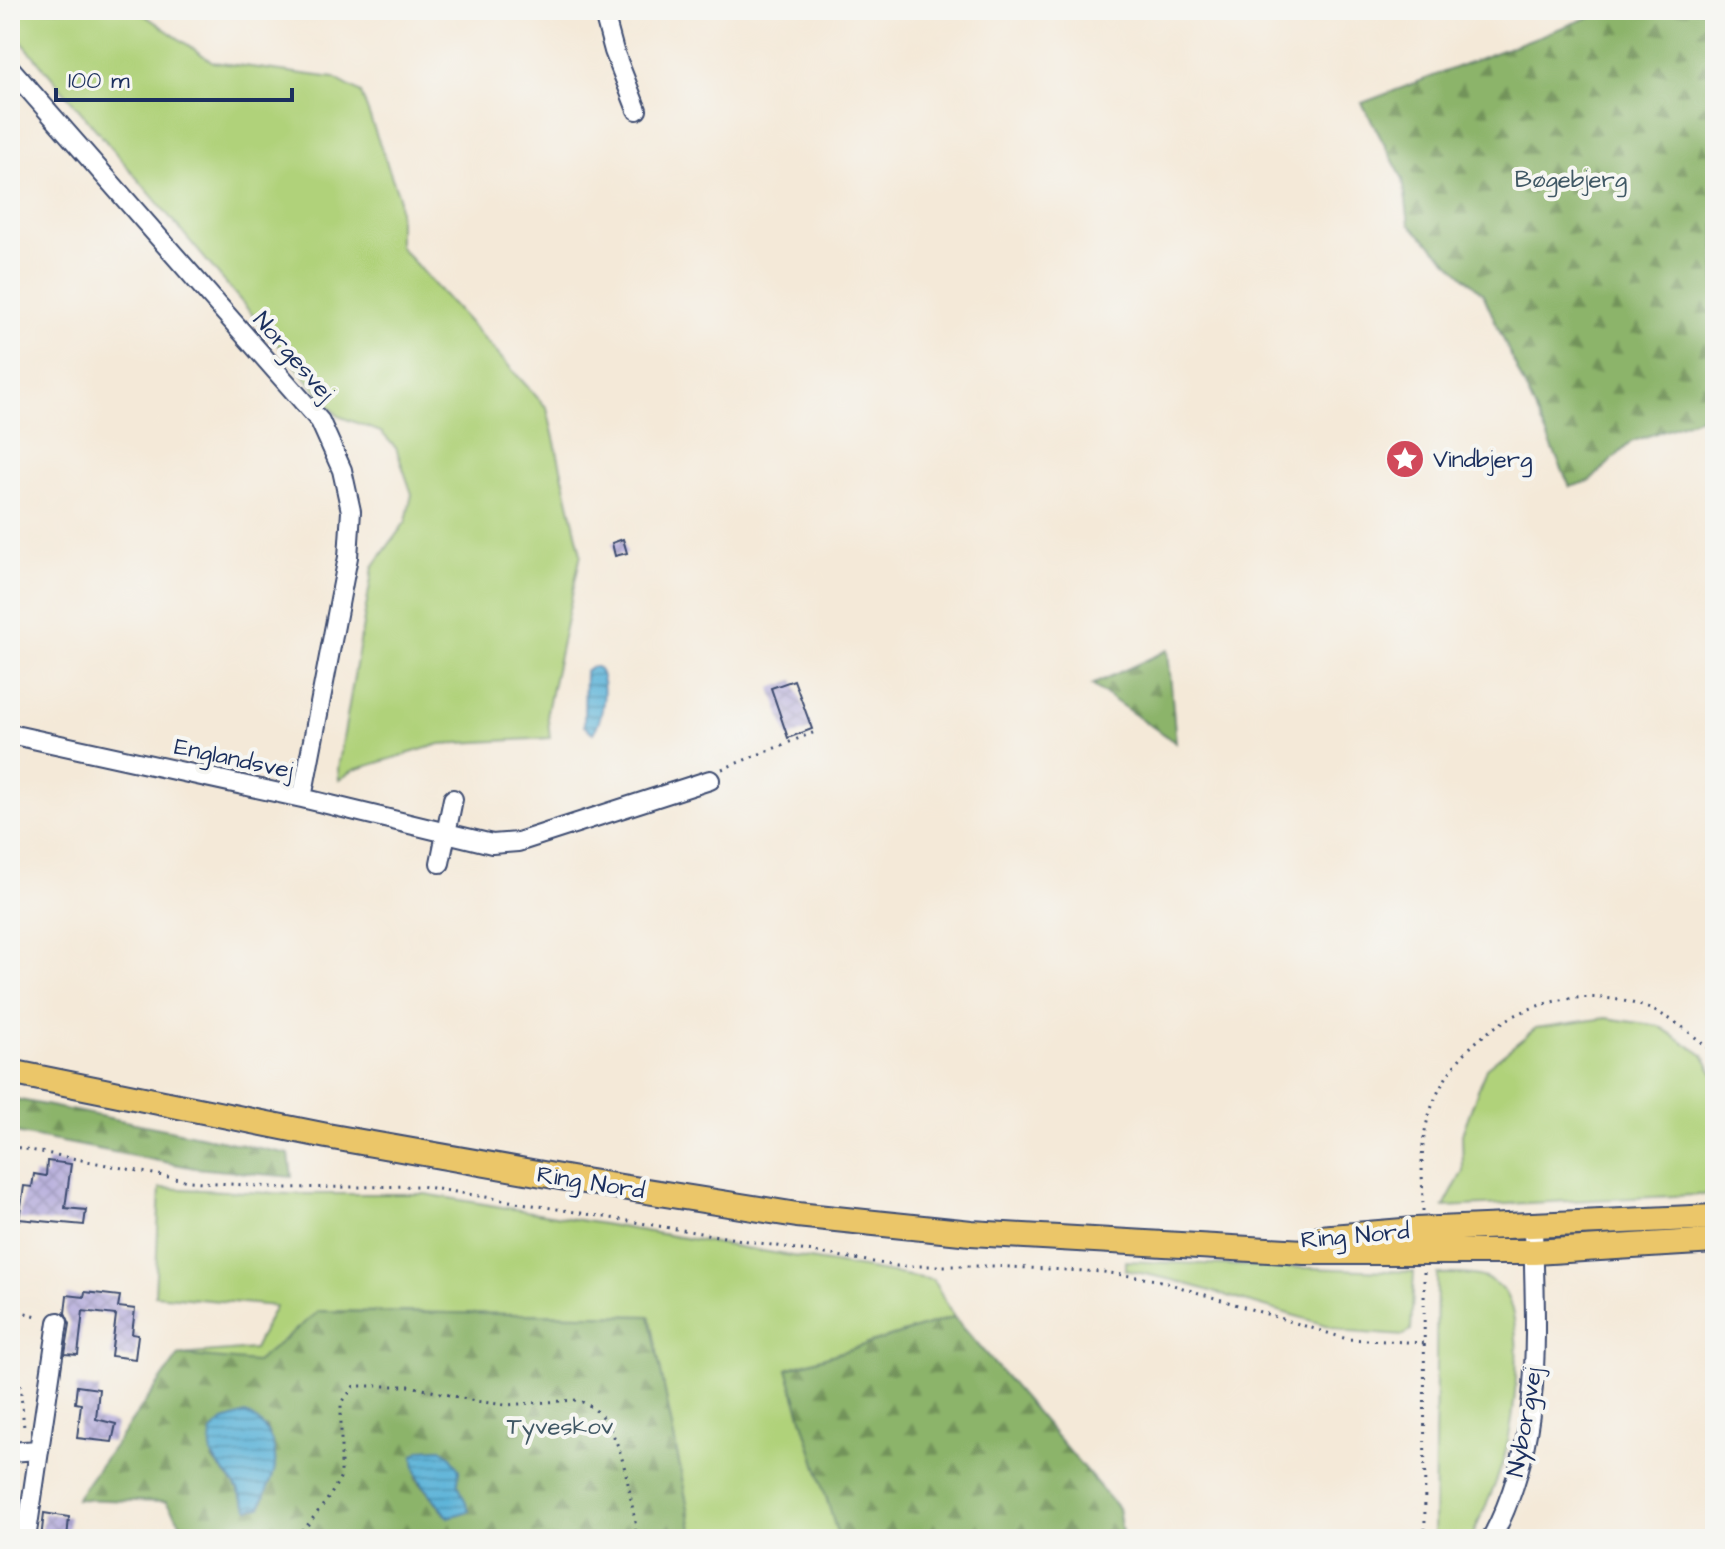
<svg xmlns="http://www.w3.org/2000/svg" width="1725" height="1549" font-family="'Architects Daughter',sans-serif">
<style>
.grass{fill:#b0d27a;stroke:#66806c;stroke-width:2}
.forest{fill:url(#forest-firs);stroke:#547264;stroke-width:2;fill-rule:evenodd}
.water{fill:url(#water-rules);stroke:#3b719b;stroke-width:2}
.building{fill:url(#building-cross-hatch)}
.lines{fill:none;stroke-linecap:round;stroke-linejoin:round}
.minor-casing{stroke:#3c4b70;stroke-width:22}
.major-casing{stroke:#3c4b70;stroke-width:28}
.path{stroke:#3c4b70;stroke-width:3;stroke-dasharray:2 6;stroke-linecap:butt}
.minor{stroke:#fff;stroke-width:18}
.major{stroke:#ebc669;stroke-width:24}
.labels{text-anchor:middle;stroke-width:8;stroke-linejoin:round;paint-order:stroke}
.park-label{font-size:24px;fill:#405865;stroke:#f6f6f2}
.street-label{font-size:24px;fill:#1b2f5e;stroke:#f6f6f2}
.poi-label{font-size:24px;fill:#1b2f5e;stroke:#f6f6f2;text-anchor:start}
</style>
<defs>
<pattern id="forest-firs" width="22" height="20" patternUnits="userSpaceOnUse" patternTransform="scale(2)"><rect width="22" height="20" fill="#8cb46a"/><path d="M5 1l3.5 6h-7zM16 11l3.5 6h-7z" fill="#72935a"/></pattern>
<pattern id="water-rules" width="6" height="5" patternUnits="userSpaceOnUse" patternTransform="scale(2)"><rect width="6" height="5" fill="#5bb3d8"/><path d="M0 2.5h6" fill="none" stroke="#4a92b2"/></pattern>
<pattern id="building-cross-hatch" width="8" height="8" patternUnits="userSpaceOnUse" patternTransform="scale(2)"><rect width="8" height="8" fill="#aba0d8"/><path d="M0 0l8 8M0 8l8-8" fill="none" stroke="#8a83b2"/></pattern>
</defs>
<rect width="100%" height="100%" fill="#f6f6f2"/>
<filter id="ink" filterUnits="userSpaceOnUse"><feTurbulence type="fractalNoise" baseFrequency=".0125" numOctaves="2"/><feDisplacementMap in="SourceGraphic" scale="16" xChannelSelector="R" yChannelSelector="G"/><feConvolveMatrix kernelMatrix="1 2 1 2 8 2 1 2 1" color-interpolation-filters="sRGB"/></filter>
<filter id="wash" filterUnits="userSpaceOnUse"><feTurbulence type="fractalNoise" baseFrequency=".006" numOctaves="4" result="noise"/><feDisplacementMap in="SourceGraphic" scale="32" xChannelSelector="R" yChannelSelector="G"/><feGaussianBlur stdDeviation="1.8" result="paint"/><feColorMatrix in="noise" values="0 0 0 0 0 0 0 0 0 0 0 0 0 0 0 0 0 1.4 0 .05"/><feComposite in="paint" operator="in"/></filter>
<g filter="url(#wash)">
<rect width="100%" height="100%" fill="#f4e9d8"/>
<path class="grass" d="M10,10h127l76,52 121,16 27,15 38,104v49l148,162 34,146 -34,157 3,27 -110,6 -86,26 -15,10 -1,-12 35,-201 33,-46 6,-27 -16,-46 -15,-16 -43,-16 -328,-388z
M1606,1018l53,8 44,29 12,21v118l-271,13 19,-36 -1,-37 24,-66 50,-40z
M160,1188l129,6h136l508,86 21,37 -167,52 52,170h-145l-44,-223 -331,-5 -63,52 -77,-8 75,-6 21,-43 -120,-11z
M1126,1261l288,11 -3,58 -7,6 -54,-4 -177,-52 -47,-10z
M1437,1274c21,0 42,-2 60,10 31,22 18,129 10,162 -7,32 -23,64 -36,93h-37z"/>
<path class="forest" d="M1608,10h107v402l-84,30 -41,39 -20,6 -87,-193 -74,-70 -6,-45 -41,-76z
M1168,650l8,93 -84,-58z
M10,1098l279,56 3,23 -97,-9 -185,-36z
M319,1311l331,5 44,223h-502l-26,-37 -90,-3 103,-144 77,7zM266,1427c4,11 10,25 9,37 0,14 -12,29 -14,43l-12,2 -15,-25 -22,-25zM429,1449l19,68 -32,-39z
M954,1317l164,191 5,31h-284l-52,-170z"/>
<path class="water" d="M591,667h6c12,14 6,52 -4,66l-9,-7 1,-55z
M245,1414c20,7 32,29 30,51 0,13 -12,28 -14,42l-12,2c-6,-8 -9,-17 -14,-24 -16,-22 -27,-22 -24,-53l13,-11z
M441,1449l9,6 9,15 -1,13 11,28 -21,6c-14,-22 -35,-34 -34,-62l7,-5z"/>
<g id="blocks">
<path class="building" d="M623,539l4,14 -12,3 -3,-13z
M794,680l18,49 -24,9 -17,-50z
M47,1161l24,3 -6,44 21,2 -2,15 -65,-6 5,-33 8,1 2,-13 12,2z
M85,1292l35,4 -2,11 17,2 -3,25 6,1 -3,24 -24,-3 5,-41 -33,-4 -5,44 -13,-1 5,-30 -5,-11 2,-18 17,2z
M77,1386l22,3 -3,30 20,5 -4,18 -35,-4 4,-34 -6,-1z
M44,1513l25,4 -2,22h-26z"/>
</g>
</g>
<g filter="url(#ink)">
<use href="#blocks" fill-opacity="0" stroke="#3c4b70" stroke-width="2"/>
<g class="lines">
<defs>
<path id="minor" d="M603,10l11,41 23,59
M10,68l310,353 22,49 9,41 -3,46 -46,241
M10,734l292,64 190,46 26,-2 192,-62
M440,863l13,-64
M10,1452l28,-2
M26,1539l32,-217
M1491,1539c54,-100 44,-205 42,-314"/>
<path id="major" d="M10,1072l317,64 244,43 226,36 174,18 333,19h230l181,-11
M1320,1238l95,-8 300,-13"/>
</defs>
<use href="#minor" class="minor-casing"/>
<use href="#major" class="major-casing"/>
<path class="path" d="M722,769l93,-37
M10,1146l179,35 96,7 135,-2 477,80h95l111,6 54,8 190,59 78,4
M1423,1211c0,-26 -3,-54 2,-80 18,-91 113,-151 203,-129 35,8 63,29 87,54
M1424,1272l1,267
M10,1309l31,8
M10,1331l4,46 6,5 4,46
M10,1387l10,-1
M288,1539l18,-12 24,-31 11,-20v-72l13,-18h56l65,15 30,4 71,-5c46,11 52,88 60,127l-1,12"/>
<use href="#minor" class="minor"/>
<use href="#major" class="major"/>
</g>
</g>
<defs>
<symbol id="sight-disc" viewBox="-11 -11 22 22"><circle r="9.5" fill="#d1495b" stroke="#f6f6f2"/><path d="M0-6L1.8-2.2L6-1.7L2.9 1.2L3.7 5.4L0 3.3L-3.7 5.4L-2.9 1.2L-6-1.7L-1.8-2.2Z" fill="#fff"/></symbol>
</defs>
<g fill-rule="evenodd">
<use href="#sight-disc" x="1383" y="437" width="44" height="44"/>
</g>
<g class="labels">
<g class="park-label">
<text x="1571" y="187">Bøgebjerg</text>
<text x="560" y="1434">Tyveskov</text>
</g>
<g class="street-label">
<text transform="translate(294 356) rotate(49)" y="8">Norgesvej</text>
<text transform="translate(234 758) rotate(12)" y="8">Englandsvej</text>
<text transform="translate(591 1182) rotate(9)" y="8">Ring Nord</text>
<text transform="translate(1355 1235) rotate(-5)" y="8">Ring Nord</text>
<text transform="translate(1524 1422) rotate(-80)" y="8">Nyborgvej</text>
</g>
<g class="poi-label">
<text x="1433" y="467">Vindbjerg</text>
</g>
</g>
<rect width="1725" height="1549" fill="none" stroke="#f6f6f2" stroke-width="40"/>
<path d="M56 88v12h236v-12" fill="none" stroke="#1b2f5e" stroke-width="4"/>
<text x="68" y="88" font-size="24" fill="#1b2f5e" stroke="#f6f6f2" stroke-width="6" paint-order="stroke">100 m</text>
</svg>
